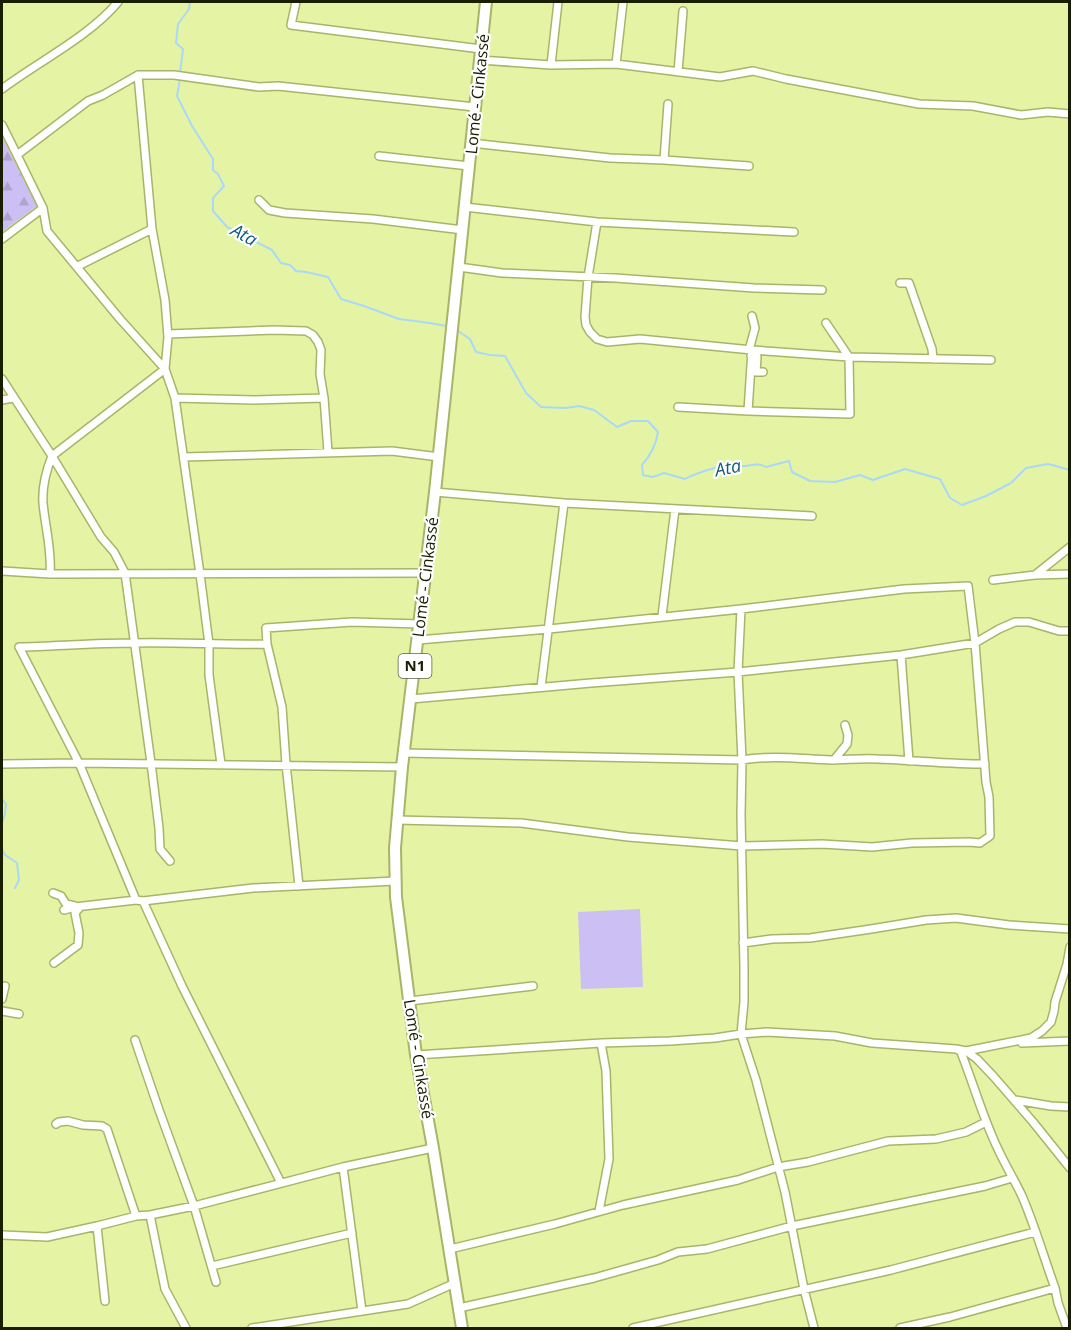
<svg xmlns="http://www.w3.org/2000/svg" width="1071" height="1330" font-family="'Open Sans',sans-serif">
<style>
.grass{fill:#ccbff3}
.forest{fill:url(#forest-firs)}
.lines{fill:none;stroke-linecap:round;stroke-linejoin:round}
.stream{stroke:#aad9f7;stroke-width:2}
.minor-casing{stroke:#a8b568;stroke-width:10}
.trunk-casing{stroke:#a8b568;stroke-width:14}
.minor{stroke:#fff;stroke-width:7}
.trunk{stroke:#fff;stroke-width:10}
.labels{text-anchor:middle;stroke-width:4.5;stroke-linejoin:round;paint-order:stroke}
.shield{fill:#fff;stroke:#5f624c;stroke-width:1.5}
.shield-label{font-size:15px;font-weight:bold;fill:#1a1e00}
.street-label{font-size:16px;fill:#1a1e00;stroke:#fff}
.water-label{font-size:18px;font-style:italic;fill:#125a7e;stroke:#fff}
</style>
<defs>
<pattern id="forest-firs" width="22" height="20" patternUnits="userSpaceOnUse" patternTransform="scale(1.5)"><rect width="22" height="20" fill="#ccbff3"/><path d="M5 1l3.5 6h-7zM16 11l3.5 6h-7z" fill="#afa4cf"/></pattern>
</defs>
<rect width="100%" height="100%" fill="#e5f3a4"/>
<path class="grass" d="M640,909l3,78 -62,2 -3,-77z"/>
<path class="forest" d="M2,137l35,69 -35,26z"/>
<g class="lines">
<path class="stream" d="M180,73l3,-24 -7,-6 2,-19 11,-15 1,-7
M180,79l-3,17 15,30 21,33v11l5,4 6,12 -11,12v13l14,16 45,23 9,13 9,2 6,6 10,1 22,5 13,22 23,7 35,13 31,4 16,3
M458,331l12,8 6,13 14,3 15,1 21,37 15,14 25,1 13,-2 15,4 23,17 14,-6h17l10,11c-2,13 -7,23 -16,33l1,10 10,2 11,-4 21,6c9,-5 38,-15 47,-14 4,0 7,1 10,1 10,0 15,-4 24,1l23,-6 3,11 18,9 25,1 25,-7 13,5 32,-11 35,10 10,19 12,7 24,-9 25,-13 15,-15 22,-4 22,6
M2,799l4,5 -1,10 -3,9
M2,849l3,6 12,8 2,17 -4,8"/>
<defs>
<path id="minor" d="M296,2l-5,23 190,24
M480,60l71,5 65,-1 104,13 33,-6 33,8 133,25 54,2 48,9 27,-3 22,2
M616,64l7,-62
M551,65l7,-63
M678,72l5,-61
M2,89c36,-27 88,-53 116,-87
M2,125l15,30 26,53 4,23 73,88 45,50 10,29 25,176 9,70v31l12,89
M471,143l139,15 54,2 85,6
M17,155l71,-54 15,-6 35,-20h36l85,12 19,-1 197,21
M379,156l90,10
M664,160l4,-56
M259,200l10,10 16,3 88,6 90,11
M465,207l132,15 197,10
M597,222l-9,55 -3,40 1,8 4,7 7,7 10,3 33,-3 112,11 97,7 142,3
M2,239l41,-31
M78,266l74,-37
M459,267l43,6 113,5 139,10 68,2
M900,283h9l23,66 1,10
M168,334l106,-4 32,1 7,4 5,7 3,8 -1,24 4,24 4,54
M749,350l6,-22 -3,-12
M751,356l6,1 -1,15h7
M2,379l50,77 49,81 13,15 11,21 26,190 8,65 1,21 10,12
M175,398l79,2 70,-2
M2,400l11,-2
M678,407l70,4 102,3 -1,-57 -23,-34
M748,411l4,-61
M184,457l208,-6 47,6
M435,492l129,11 248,13
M2,571l48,3 376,-1
M50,574c2,-24 -5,-48 -7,-71 -1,-16 3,-32 9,-47l113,-87 3,-32 -3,-37 -13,-71 -14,-154
M1035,575l35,-28
M993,580l42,-5 35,-1
M741,609l-3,63 4,88 -1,55 3,152v35l-3,32 15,46 29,112 19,97 10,39
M662,616l13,-107
M901,655l8,106
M541,687l23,-184
M411,699l180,-16 147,-11 163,-17 74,-12 24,-14 16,-7h14l30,9h11
M404,753l338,7c30,-5 59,-1 89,0 15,0 31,-2 46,-1 36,1 72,5 108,5
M834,760l13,-16 1,-9 -3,-10
M2,764l77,-1 323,4
M397,820l124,3 107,14 114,9 80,-2 50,3 40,-4 57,-1 11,1 10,-7 -1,-39 -3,-15 -11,-139 -7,-57 -64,3 -163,20 -192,20 -131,11
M299,886l-13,-122 -4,-57 -15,-63 -1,-16 86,-6 68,2
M53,893l8,3 5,8 9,2
M136,900l-57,-137 -60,-116c38,-1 77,-4 115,-4 44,-1 89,2 133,1
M143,901l39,85 99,197
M64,910l11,-3 61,-7 7,1 110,-13 142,-7
M743,943l29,-4 38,-1 61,-9 55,-9 30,-2 53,7 61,4
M54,963l24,-18 1,-12 -4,-20 5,-6
M2,999l3,-13
M410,1001l123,-15
M2,1011l17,3
M135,1040l24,70 35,96 22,76
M1022,1043l48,-2
M958,1050l3,1 1,4c11,28 19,56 31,83 8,20 20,39 29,58 13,30 22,62 33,92l3,15 9,25
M966,1051l65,-13 11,-7 9,-9 3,-11 1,-9 12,-38 3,-17
M416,1055l185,-12 69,-2 45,-3 26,-4 26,-2 68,4 37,7 84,6 10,2 11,8 17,18 39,45 37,46
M1015,1100l36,6 19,1
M56,1124l3,-2 9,-1 15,4 19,1 5,3 29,87
M343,1167l19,144
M599,1211l10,-52 -3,-88 -5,-28
M150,1215l15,74 21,39
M97,1226l8,75
M2,1235l45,2 50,-11 39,-10 14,-1 44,-9 149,-39 90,-19
M450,1249l105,-25 68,-19 115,-25 40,-13 30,-5 80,-21 48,-2 13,-3 17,-4 20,-10
M212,1266l140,-33
M459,1308l135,-30 64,-18 20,-8 29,-3 85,-23 193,-40 27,-8
M252,1328l156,-24 47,-21
M633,1328l258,-58 144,-38
M900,1328l50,-11 105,-29"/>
<path id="trunk" d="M462,1328l-29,-180 -17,-93 -20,-158 -1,-49 7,-81 33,-275 51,-490"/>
</defs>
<use href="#minor" class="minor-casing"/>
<use href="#trunk" class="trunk-casing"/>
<use href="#minor" class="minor"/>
<use href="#trunk" class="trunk"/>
</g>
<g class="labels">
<rect class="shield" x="398.5" y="654" width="33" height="24" rx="4.5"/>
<g class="shield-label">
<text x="415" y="671">N1</text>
</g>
<g class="street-label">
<text transform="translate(477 94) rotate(-84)" y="6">Lomé - Cinkassé</text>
<text transform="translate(425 577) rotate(-83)" y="6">Lomé - Cinkassé</text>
<text transform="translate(419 1059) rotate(81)" y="6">Lomé - Cinkassé</text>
</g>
<g class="water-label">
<text transform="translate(244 235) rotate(29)" y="6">Ata</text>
<text transform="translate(728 468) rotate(-11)" y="6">Ata</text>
</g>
</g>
<rect width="1071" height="1330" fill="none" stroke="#1a1e00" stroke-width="6"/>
</svg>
